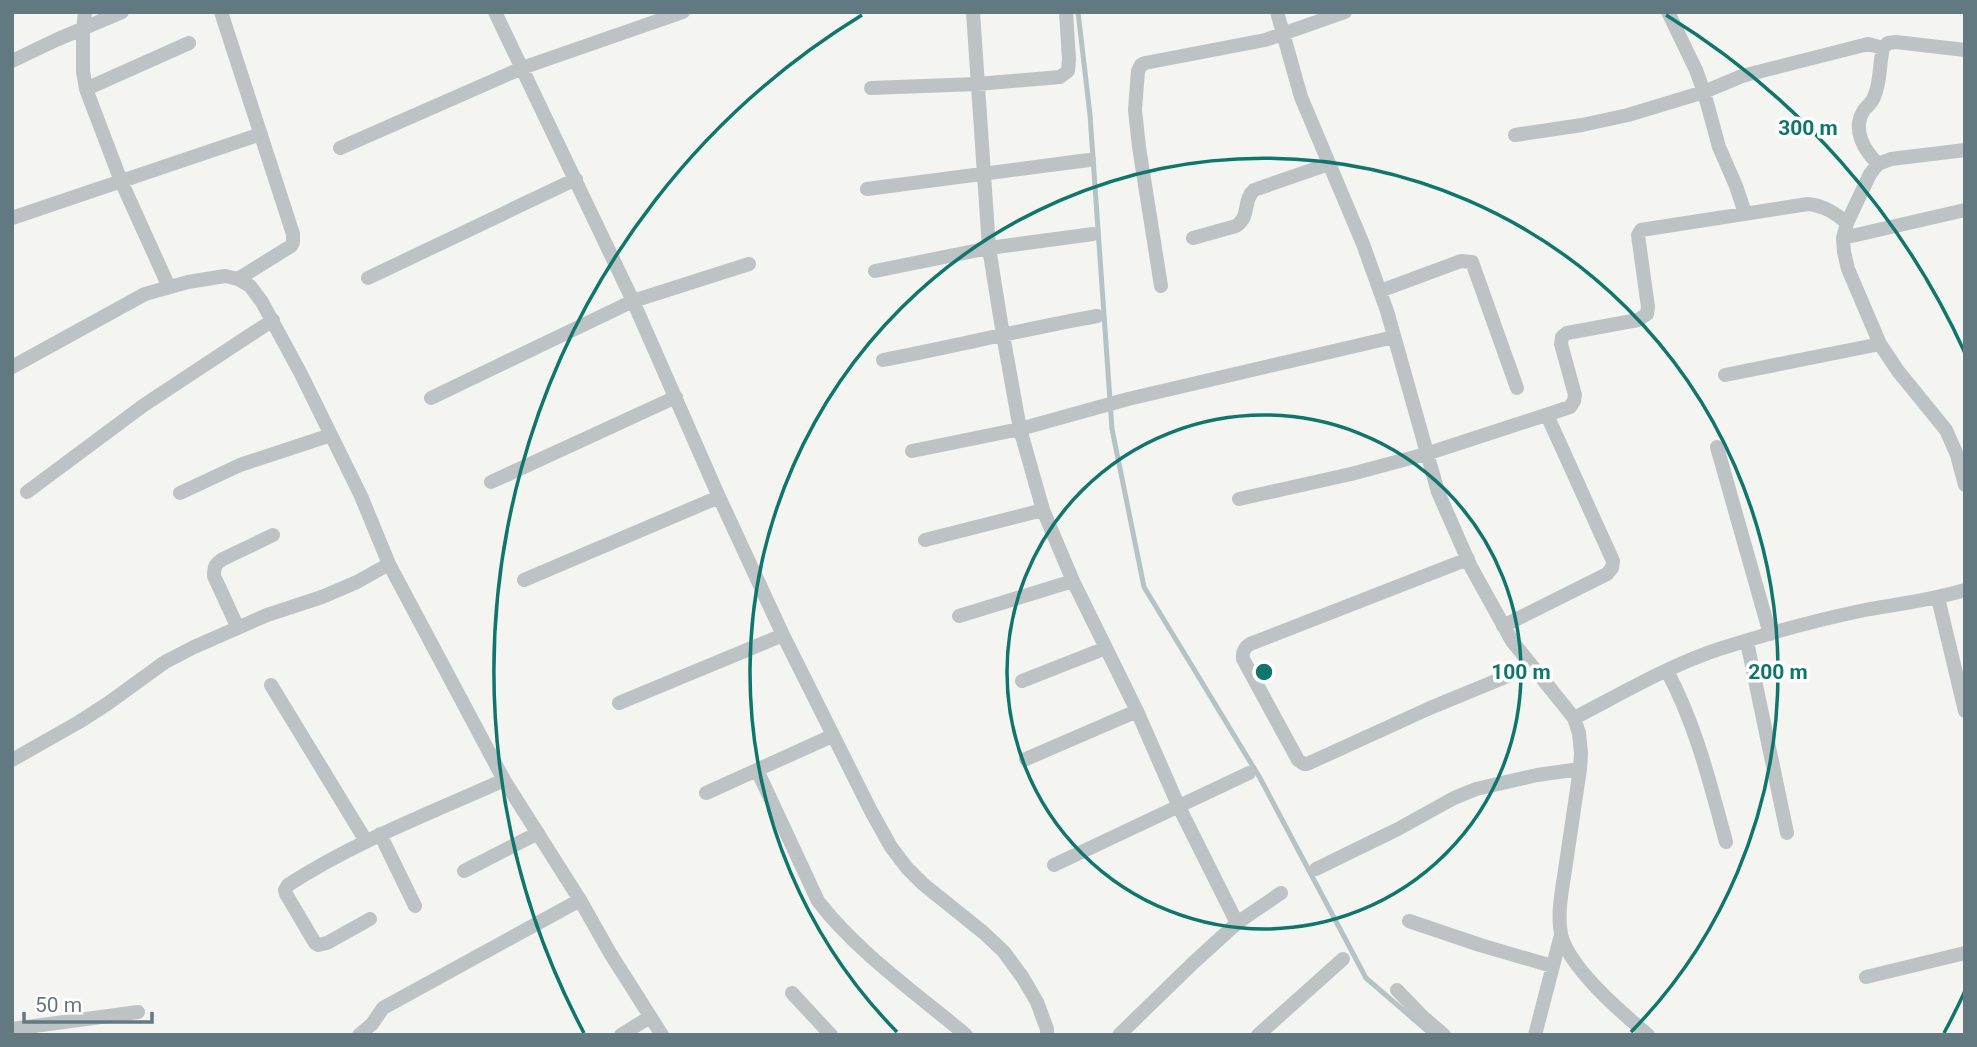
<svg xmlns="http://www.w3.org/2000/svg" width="1977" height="1047" font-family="Roboto,sans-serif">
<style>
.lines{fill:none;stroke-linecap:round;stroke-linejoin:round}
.stream{stroke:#b4c4c6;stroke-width:5}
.minor{stroke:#bdc2c5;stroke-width:14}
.ring{fill:none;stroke:#0f766e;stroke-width:3.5}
.centre{fill:#0f766e;stroke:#fff;stroke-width:3.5}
.ring-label{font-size:21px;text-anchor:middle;font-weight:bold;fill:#0f766e;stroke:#fff;stroke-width:7;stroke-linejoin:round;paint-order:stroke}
</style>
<rect width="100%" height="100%" fill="#f4f4f0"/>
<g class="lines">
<path class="stream" d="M1078,12l12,103 22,314 32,158 116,191 106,200 66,57"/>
<path class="minor" d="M85,12l-2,18v41l3,18 35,92 48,106
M221,12l72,222v8l-2,4 -53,33
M495,12l138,289 86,196 64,138 88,176 20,36 16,21 16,16 61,49 20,19 19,26 14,24 10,27v6
M973,12l16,236 14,87 17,94 23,81 30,71 64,130 42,96 58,116
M1277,12l24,85 62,147 24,67 51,181 33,75 41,74 62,77 5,15 2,20 -1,16c-5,33 -10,67 -15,101 -3,21 -8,43 -4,64 7,33 61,79 87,101
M1668,12l28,58 8,22 15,55 17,39 9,27
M12,61l44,-21 66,-28
M871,88l106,-4 83,-7 8,-6 1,-12 -3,-47
M86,89l103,-46
M1515,135l67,-10 46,-10 76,-23 38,-16 126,-32 15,4
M340,148l182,-80 161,-56
M1965,150l-74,9 -13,5 -8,10 -23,49 -4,15 1,14 4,17 32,75 18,27 48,59 11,25 8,30
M1878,164c-13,-13 -27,-34 -14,-54 3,-4 8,-7 10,-13 7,-15 5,-33 9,-49l5,-5 8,-1 69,8
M867,189l222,-29
M12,218l249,-84
M1193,238l43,-12c15,-10 6,-25 18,-36l75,-26
M1843,238l122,-28
M875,271l114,-23 104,-14
M368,278l208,-99
M1161,286l-22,-139 -4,-37 3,-39 3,-6 4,-2 120,-23 80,-28
M1380,291l81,-30 11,1 45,126
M883,360c72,-14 142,-31 214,-44
M12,367l133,-73 43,-12 37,-6 13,3 12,7 12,16 39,72 60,122 28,68 115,216 76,120 30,53 52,82
M1725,375l155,-31
M431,398l202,-97 116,-37
M1717,447l53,187
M912,451l108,-22 108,-30 266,-62
M491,482l185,-85
M27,492l117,-87 129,-85
M180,493l60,-28 91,-30
M1239,499l112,-25 75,-20 144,-47 4,-6 1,-6 -14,-51 1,-7 5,-4 71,-13 9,-6 1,-7 -10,-72 3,-5 167,-26c16,2 26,8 39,19
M925,540l118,-30
M1468,559l-218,85c-6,4 -8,8 -7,15l55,101 6,4h3l123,-56 102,-42
M524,580l195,-83
M1938,598l27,113
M959,616l114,-35
M237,626l-23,-50c0,-9 1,-12 9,-17l50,-24
M1503,626l104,-52 5,-6 1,-7 -66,-146
M1747,642l40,191
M1667,671c29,54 43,112 59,171
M1022,681l84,-33
M271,685l95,156
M619,703l164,-68
M1574,718c47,-24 94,-52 145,-69 47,-15 97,-29 146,-39 33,-6 67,-10 100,-20
M1026,759l111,-48
M12,760l67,-38 28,-18 58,-42 29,-15 73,-32 55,-18 35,-15 32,-18
M757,770l61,131c38,50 99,93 148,134
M706,793l126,-57
M380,834l35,72
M1054,865l195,-92
M1316,869l82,-40 56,-31 22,-9 61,-14 43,-6
M464,871l74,-38
M370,919l-43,24 -9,2 -3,-2 -29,-49 -1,-4 3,-5c68,-44 143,-72 216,-105
M1409,921l71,24 72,21
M1866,977l99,-24
M1397,990l26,27 21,18
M792,993l39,42
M12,1029l126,-17
M359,1035l13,-11 11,-16 197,-108
M621,1035l29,-18
M1119,1035l73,-71 45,-41 44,-30
M1258,1035l85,-76
M1535,1035l26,-100"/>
</g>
<g class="ring">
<circle cx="1264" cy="672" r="257"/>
<path d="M897 1032A514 514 0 1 1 1631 1032"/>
<path d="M1965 991A770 770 0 0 1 1944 1033M584 1033A770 770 0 0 1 862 15M1666 15A770 770 0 0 1 1965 353"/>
</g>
<circle cx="1264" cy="672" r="10" class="centre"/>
<g class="ring-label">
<text x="1808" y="135">300 m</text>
<text x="1521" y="679">100 m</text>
<text x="1778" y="679">200 m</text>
</g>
<rect width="1977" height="1047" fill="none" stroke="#637982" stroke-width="28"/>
<path d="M24 1012v10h128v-10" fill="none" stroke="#637982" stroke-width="3.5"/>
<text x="35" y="1012" font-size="21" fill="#637982" stroke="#ffffff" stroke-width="5" paint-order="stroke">50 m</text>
</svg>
